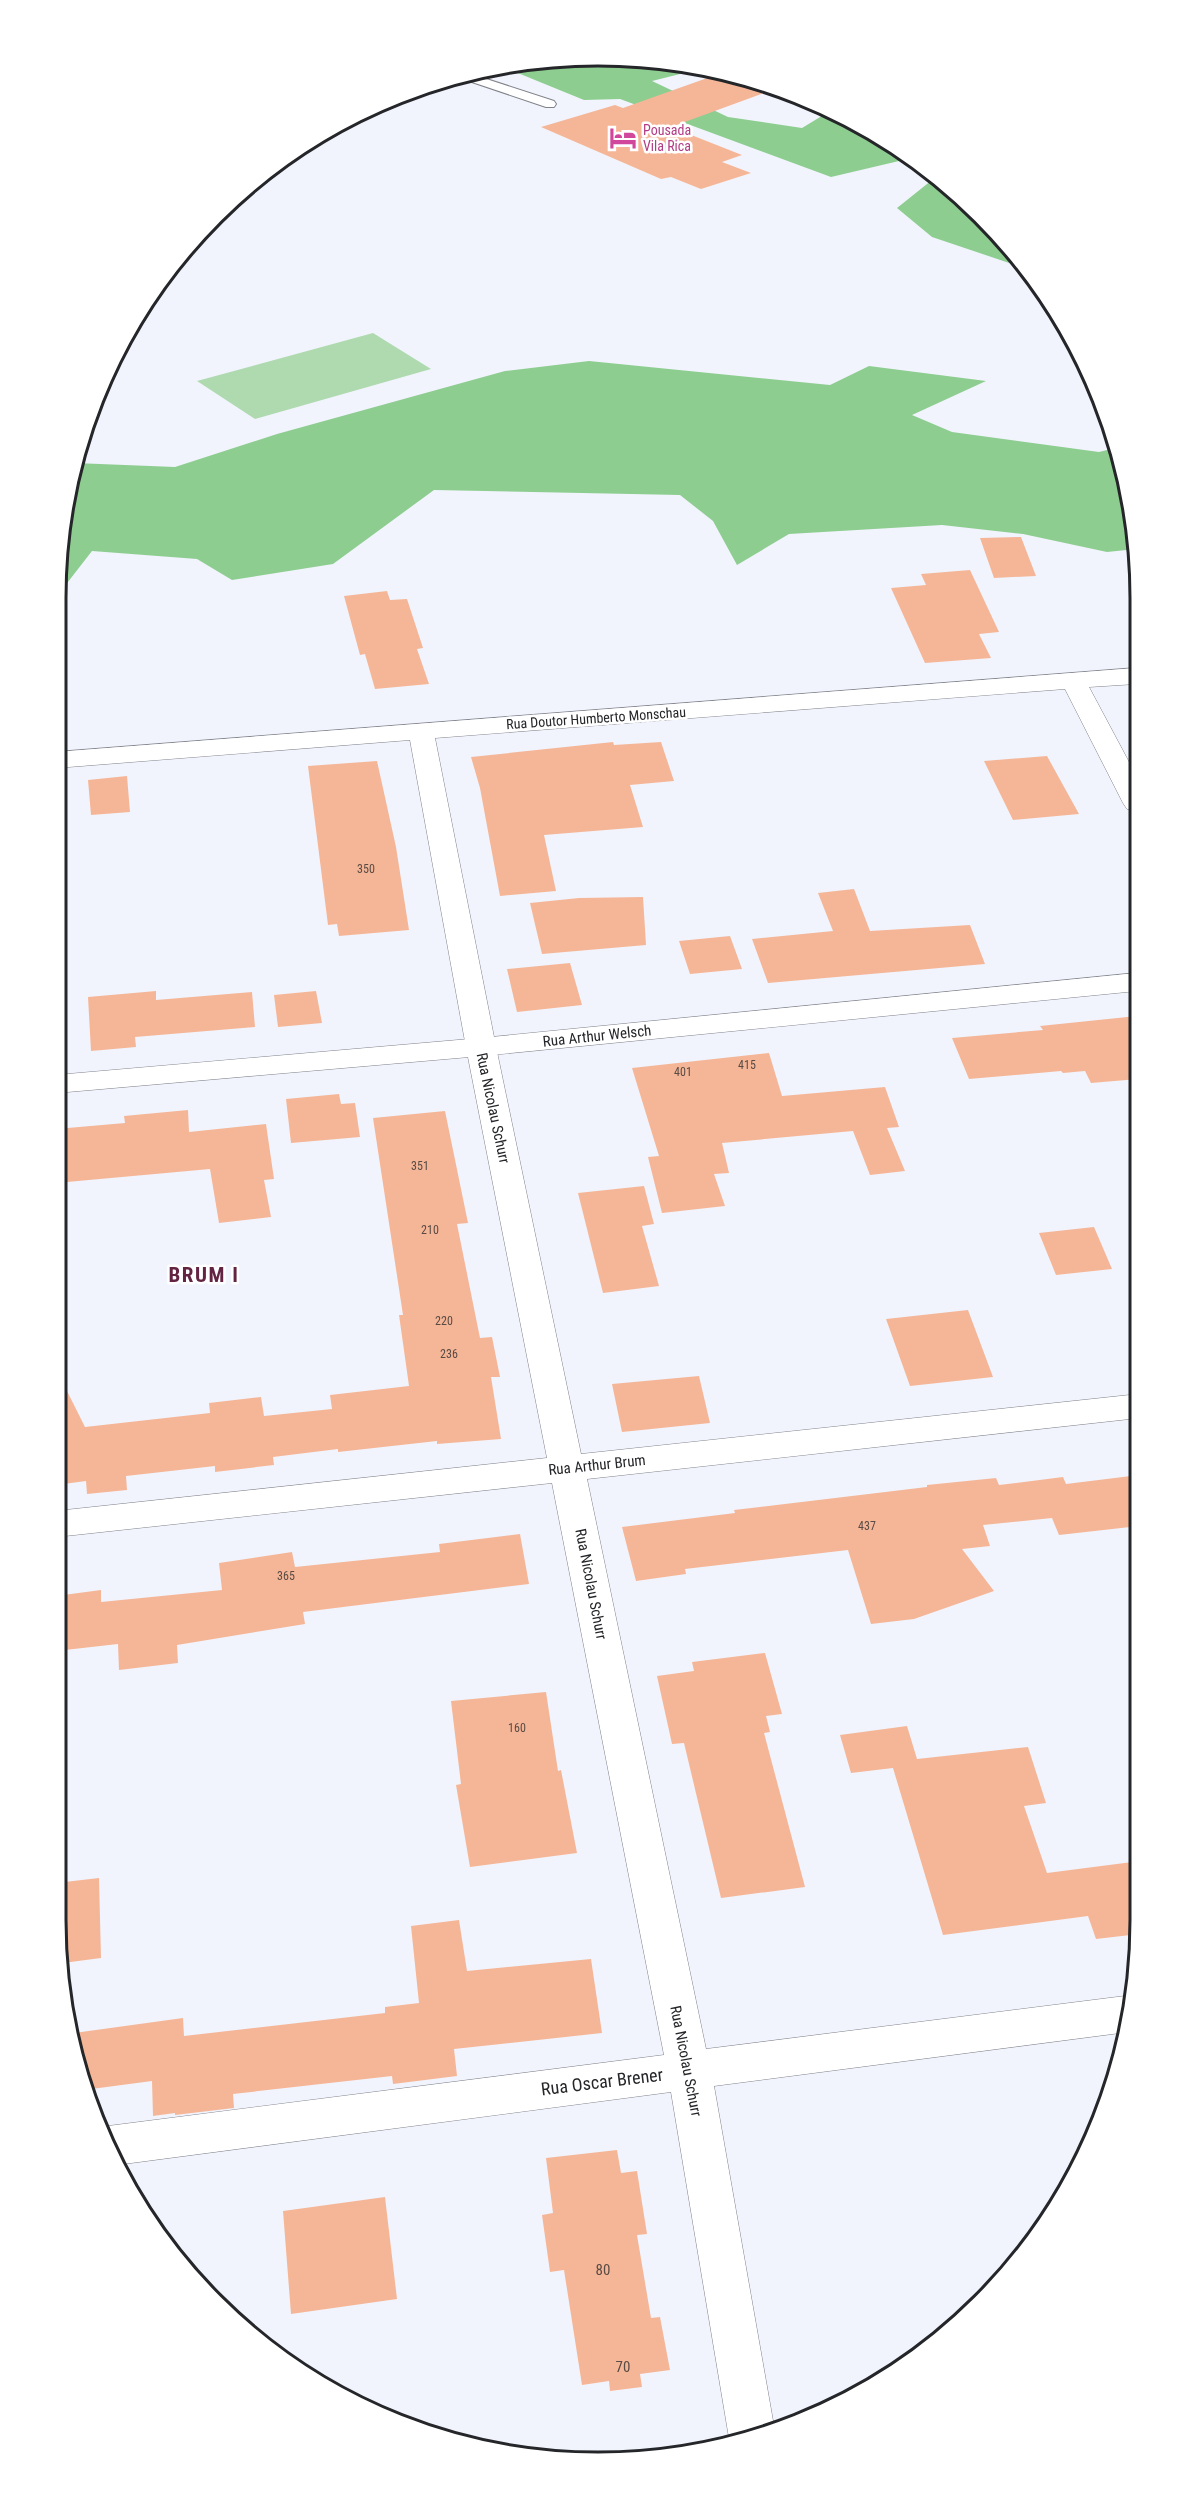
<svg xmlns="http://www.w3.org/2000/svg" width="1196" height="2518" font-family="'Roboto Condensed',sans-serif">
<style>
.green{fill:#afdaaf}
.forest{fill:#8ecd90}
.building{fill:#f5b697}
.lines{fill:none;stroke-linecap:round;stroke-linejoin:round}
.service-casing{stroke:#80828a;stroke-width:2}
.minor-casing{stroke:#80828a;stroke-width:1}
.tertiary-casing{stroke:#80828a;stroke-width:1}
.service{fill:#fff;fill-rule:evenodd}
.minor{fill:#fff;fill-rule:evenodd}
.tertiary{fill:#fff;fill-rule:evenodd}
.labels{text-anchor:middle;stroke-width:5;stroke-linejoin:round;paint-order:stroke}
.number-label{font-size:12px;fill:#594a44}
.far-hotel-label{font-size:14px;fill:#b23c85;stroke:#fff;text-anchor:start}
.far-street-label{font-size:14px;fill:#252629;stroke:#fff}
.street-label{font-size:15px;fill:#252629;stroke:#fff}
.near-number-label{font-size:15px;fill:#594a44}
.near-street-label{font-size:18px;fill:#252629;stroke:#fff}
.district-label{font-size:21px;font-weight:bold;letter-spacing:1.5px;fill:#632343;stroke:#fff}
.rim{fill:none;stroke:#252629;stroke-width:3}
</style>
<rect width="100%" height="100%" fill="#f1f4fd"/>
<path class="green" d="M373,333l58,36 -176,50 -58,-38z"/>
<path class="forest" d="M598,56l110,11 -56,14 76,36 74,11 28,-17 98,56 6,7 -35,-13 -68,16 -211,-78 -36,1 -86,-35z
M937,176l91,91 2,3 -98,-33 -35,-29z
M589,361l241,24 39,-19 117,15 -74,34 40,17 147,20 16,-4 21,79v22l-29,3 -84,-18 -81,-9 -153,9 -52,31 -24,-44 -33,-26 -246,-5 -101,74 -101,16 -35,-21 -105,-8 -28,36 -8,2 10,-96 9,-30 100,4 102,-33 228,-63z"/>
<path class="building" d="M724,72l54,16 -107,39 71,28 -20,7 29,11 -50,16 -30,-12 -10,2 -120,-52 74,-22 8,3z
M1021,537l15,39 -42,2 -14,-40z
M970,570l29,62 -20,2 12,24 -66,5 -34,-75 35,-3 -5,-11z
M387,591l3,9 17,-1 16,49 -6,1 12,35 -54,5 -10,-35 -5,1 -16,-59z
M613,742l1,3 47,-3 13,39 -44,4 13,42 -99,8 12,56 -56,5 -20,-108 -9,-31z
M1047,756l32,58 -66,6 -29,-59z
M377,761l19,86 13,83 -70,6 -2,-12 -9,1 -20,-159z
M127,776l3,36 -39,3 -3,-35z
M854,889l16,42 100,-6 15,39 -217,19 -16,-44 81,-8 -15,-38z
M643,897l3,48 -104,9 -12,-51 49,-5z
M730,936l12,33 -52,5 -11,-33z
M570,963l12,42 -65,7 -10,-43z
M156,991v9l96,-8 3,35 -120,10 1,10 -45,4 -3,-54z
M316,991l6,32 -44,4 -4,-32z
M1137,1016l1,63 -47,4 -6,-12 -22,2 -2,-2 -92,8 -17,-41 91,-8 -3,-4z
M769,1053l13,43 103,-9 14,40 -12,1 18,43 -35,4 -17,-44 -131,12 7,30 -15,1 11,32 -63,7 -14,-56 11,-1 -27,-88z
M339,1094l2,10 14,-1 5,34 -69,6 -5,-44z
M188,1110l1,22 77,-8 8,55 -10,1 7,37 -52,6 -9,-54 -154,14v-54l69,-6 -1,-7z
M445,1111l23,112 -11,1 23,114 12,-1 8,40h-9l10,62 -64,5v-3l-99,11v-3l-65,8 1,8 -59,7v-6l-89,10 1,14 -40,4 -1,-13 -30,4v-116l29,58 125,-14 -1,-10 52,-6 3,19 68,-7 -2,-14 79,-9 -10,-71h4l-30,-197z
M644,1186l10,38 -12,2 17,60 -56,7 -25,-100z
M1094,1227l18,42 -56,6 -17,-42z
M968,1310l25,67 -83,9 -24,-67z
M699,1376l11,47 -88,9 -10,-48z
M1139,1475v51l-80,9 -7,-17 -69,7 7,21 -28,3 32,42 -80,28 -43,5 -23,-74 -163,19 1,5 -50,7 -14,-54 113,-14 -1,-3 193,-23v-2l69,-7 3,7 64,-8 3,7z
M520,1534l9,50 -226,28 2,12 -128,21 1,18 -59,7 -1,-26 -62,7v-55l45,-6v12l121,-12 -3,-27 73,-11 3,15 145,-15 -1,-8z
M765,1653l17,61 -16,2 4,16 -6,1 41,154 -84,11 -37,-155 -12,1 -15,-68 37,-5 -2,-9z
M546,1692l12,79 3,-1 16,83 -107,14 -14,-82 5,-1 -10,-83z
M907,1726l10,33 111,-12 18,56 -22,3 23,67 93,-12 -1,73 -43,5 -8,-23 -145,19 -50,-167 -42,5 -11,-38z
M99,1878l2,80 -38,5 -7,-43v-37z
M459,1920l8,51 124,-12 11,74 -148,16 3,27 -64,8 -1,-8 -159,18 1,14 -59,7v-2l-22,3 -1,-35 -68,9 -10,-57 109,-15 1,18 201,-23v-6l34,-4 -8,-77z
M617,2150l4,23 16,-2 10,63 -10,1 14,83 9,-1 10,53 -30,4 2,13 -32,4 -1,-10 -27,4 -18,-115 -14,2 -8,-57 11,-2 -7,-55z
M385,2197l12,102 -106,15 -8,-103z"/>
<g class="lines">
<defs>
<path id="service" d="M468,73l86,28 2,3 -2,3h-8l-89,-30z"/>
<path id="minor" d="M1136,668v16l-47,3 48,90v34l-10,-2 -4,-6 -58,-114 -630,49 61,309 85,407 558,-60v24l-552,61 119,570 427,-54 -5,37 -414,54 61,346 -45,12 -59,-352 -555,73 -16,-36 8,-3 556,-71 -112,-572 -496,54v-26l491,-53 -81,-411 -56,-307 -354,28v-16z"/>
<path id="tertiary" d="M1137,973v18l-656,65 -425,37v-18l425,-37z"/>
</defs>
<use href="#service" class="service-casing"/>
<use href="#minor" class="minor-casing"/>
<use href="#tertiary" class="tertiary-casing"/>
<use href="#service" class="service"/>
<use href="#minor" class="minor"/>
<use href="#tertiary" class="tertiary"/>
</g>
<defs>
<symbol id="hotel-bare" viewBox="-9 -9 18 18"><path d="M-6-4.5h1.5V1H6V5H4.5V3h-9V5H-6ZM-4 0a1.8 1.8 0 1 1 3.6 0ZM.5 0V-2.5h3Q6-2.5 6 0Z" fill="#d1479c" stroke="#fff" stroke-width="2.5" paint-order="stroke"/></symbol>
</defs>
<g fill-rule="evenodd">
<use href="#hotel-bare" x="604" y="119" width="38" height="38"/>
</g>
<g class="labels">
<g class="number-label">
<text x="366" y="873">350</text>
<text x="747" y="1069">415</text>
<text x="683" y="1076">401</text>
<text x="420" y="1170">351</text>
<text x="430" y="1234">210</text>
<text x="444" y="1325">220</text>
<text x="449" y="1358">236</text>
<text x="867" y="1530">437</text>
<text x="286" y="1580">365</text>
<text x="517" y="1732">160</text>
</g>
<g class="far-hotel-label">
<text x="643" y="135">Pousada<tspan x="643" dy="16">Vila Rica</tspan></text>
</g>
<g class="far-street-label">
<text transform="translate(596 718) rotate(-4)" y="5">Rua Doutor Humberto Monschau</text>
</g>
<g class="street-label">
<text transform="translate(597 1036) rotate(-6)" y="5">Rua Arthur Welsch</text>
<text transform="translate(493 1108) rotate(78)" y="5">Rua Nicolau Schurr</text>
<text transform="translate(597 1465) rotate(-6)" y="5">Rua Arthur Brum</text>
<text transform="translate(591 1584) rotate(79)" y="5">Rua Nicolau Schurr</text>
<text transform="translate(686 2061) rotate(79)" y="5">Rua Nicolau Schurr</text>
</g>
<g class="near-number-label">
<text x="603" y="2275">80</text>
<text x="623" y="2372">70</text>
</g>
<g class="near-street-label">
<text transform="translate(602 2082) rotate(-7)" y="6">Rua Oscar Brener</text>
</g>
<g class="district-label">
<text x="204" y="1282">BRUM I</text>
</g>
</g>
<path d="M0 0H1196V2518H0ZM598 66H598A532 532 0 0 1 1130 598V1920A532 532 0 0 1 598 2452H598A532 532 0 0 1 66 1920V598A532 532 0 0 1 598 66Z" fill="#fff" fill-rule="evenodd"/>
<path class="rim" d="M598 66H598A532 532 0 0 1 1130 598V1920A532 532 0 0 1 598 2452H598A532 532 0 0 1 66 1920V598A532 532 0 0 1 598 66Z"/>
</svg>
